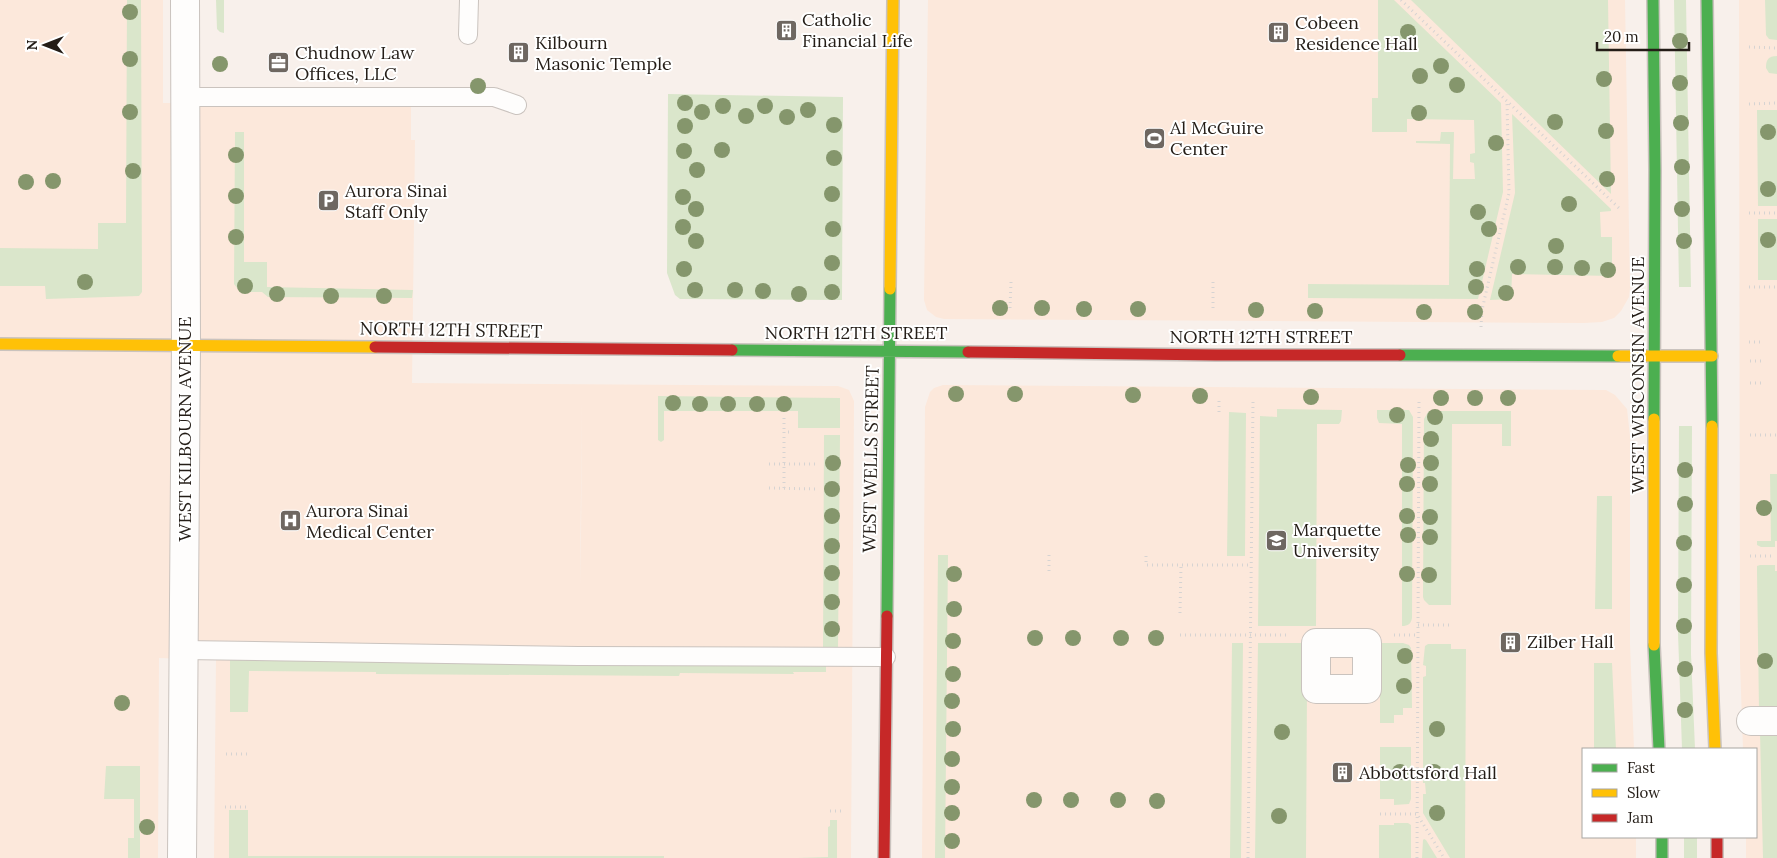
<svg xmlns="http://www.w3.org/2000/svg" width="1777" height="858" font-family="Lora,serif">
<style>
.built{fill:#fce8db;fill-rule:evenodd}
.grass{fill:#dae6cb}
.lines{fill:none;stroke-linecap:round;stroke-linejoin:round}
.lane-casing{stroke:#cac3be;stroke-width:20}
.street-casing{stroke:#cac3be;stroke-width:30}
.fast-casing{stroke:#cac3be;stroke-width:14}
.slow-casing{stroke:#cac3be;stroke-width:14}
.jam-casing{stroke:#cac3be;stroke-width:14}
.path{stroke:#d6d3d2;stroke-width:3;stroke-dasharray:1 4;stroke-linecap:butt}
.lane{stroke:#fefdfc;stroke-width:18}
.street{stroke:#fefdfc;stroke-width:28}
.fast{stroke:#4caf50;stroke-width:11}
.slow{stroke:#ffc107;stroke-width:11}
.jam{stroke:#c62828;stroke-width:11}
.tree{fill:#85966c}
.labels{text-anchor:middle;stroke-width:4;stroke-linejoin:round;paint-order:stroke}
.poi-label{font-size:18px;fill:#241d17;stroke:#fff;text-anchor:start}
.street-label{font-size:18px;fill:#241d17;stroke:#fff}
</style>
<rect width="100%" height="100%" fill="#f8f0eb"/>
<path class="built" d="M0,0h163v103l248,1v36h4l-3,243 415,3h11l11,4 5,11 -3,457h-637l2,-198 -57,-2 -1,200h-158zM582,399l-1,138 -1,47z
M928,0h697l5,288 -1,9 -8,14 -7,7 -12,4 -18,1 -640,-4 -8,-2 -9,-7 -3,-10z
M1739,0h38v858h-31v-21h10v-88h-13l-3,-86z
M943,385l657,5h6l9,5 12,14 3,27v208l4,105h-51v88h53v21h-714l3,-451 5,-15 4,-4z"/>
<path class="grass" d="M127,0h14l1,292 -3,4 -93,3 -1,-13h-45v-38l98,1v-26h28z
M216,0h8v33l-4,-1 -3,-3z
M1378,0h16l107,103 2,89 -25,107 -170,-1v-14l141,1 1,-141 -34,-1v-2h24l1,-9h13l-1,47h22l-1,-16 -4,-1v-8l5,-1 -1,-33 -67,-1v13h-35v-34h6z
M1411,0h197l3,194z
M1674,0h12l5,287h-12z
M1765,0h12v40l-8,-1 -3,-4z
M1777,56v18l-8,-1 -3,-5c0,-8 2,-12 11,-12z
M668,94l175,3 -1,203 -162,-1 -5,-4 -8,-22z
M1757,110h20v96h-19z
M1512,114l99,95v2l-11,1 1,25h11v39l-100,-2 -1,25 -21,1 25,-107z
M235,132h9v130h23v25l146,3 -1,8 -144,-1 -6,-5h-22l-6,-8z
M1758,219h19v61h-19z
M658,396l182,2v30h-42v-17h-134v29l-3,2 -3,-2z
M1277,409l65,1 -1,11 -2,3h-22l-1,202h-58l2,-210 17,1z
M1377,410h32l4,7 -1,201c-1,6 -4,8 -10,8v-202l-23,-1 -2,-5z
M1432,411h79v35h-9v-22h-50l-1,181h-22l-5,-5 -1,-3 1,-178 4,-7z
M1229,412l17,1 -1,143h-18z
M1679,426h13l-1,228 4,95h-13l-4,-116z
M824,435h16l-2,214h-15z
M1770,474h7v67h-2v6h-14l-4,-2v-4h14z
M1597,496h15v113h-17z
M938,555h10l-3,303h-10z
M1760,565h15v6h2v139h-18l-2,-138v-6z
M1232,643h11l-2,215h-11z
M1258,643h50l-6,10 5,36 -1,169h-51z
M1367,643h36l6,2 2,3 1,60h-9v7h-9v8h-14v-34z
M1428,644h23v5h15l-1,209h-15l-27,-45v-19h3l-1,-11h-2v-106l3,-1v-10l-3,-1 2,-19z
M230,659l596,6v7h-33l1,2 -114,-1 -1,3 -303,-2v-2l-127,-1 -1,41h-18z
M1594,663h18l4,86h-22z
M1760,732h17v126h-14z
M1380,747h31v52l-2,5 -15,1v-6h-14z
M106,766h34v92h-12v-20h6v-39h-30z
M229,810h19v46h416v2h32h-467z
M830,820h7v38h-40l31,-1v-30l2,-1z
M1394,823h14l3,2v33h-32v-33h15z
M1684,837h13v21h-13z
M1424,839l2,1 11,18h-15l1,-18z"/>
<g class="lines">
<defs>
<path id="lane" d="M468,35l1,-35
M185,97h309l23,8
M183,650l395,6 308,1"/>
<path id="street" d="M1316,643h51v46h-51z
M1751,721h26
M182,858l4,-514 -1,-344"/>
<path id="fast" d="M1653,0l2,170 -1,249
M1707,0l5,426
M732,350l236,2
M1400,355l218,1
M887,616l3,-327
M1654,645l5,104
M1662,837v21"/>
<path id="slow" d="M890,289l3,-289
M0,344l375,3
M1618,356h94
M1712,426l-1,227 4,96
M1654,645v-226"/>
<path id="jam" d="M375,347l357,3
M968,352l248,3h184
M1717,837v21
M884,858l3,-242"/>
</defs>
<use href="#lane" class="lane-casing"/>
<use href="#street" class="street-casing"/>
<use href="#fast" class="fast-casing"/>
<use href="#slow" class="slow-casing"/>
<use href="#jam" class="jam-casing"/>
<path class="path" d="M1401,0l219,209
M1749,47l28,1
M1749,104l28,-1
M1749,213h28
M1749,287h28
M1010,308l1,-26
M1213,308v-29
M1481,327l1,-17 27,-117 -2,-91
M1749,342h13
M1750,361h12
M1750,383h12
M1219,401v11
M784,418v14
M1750,435h27
M769,464h48
M769,488l48,1
M784,488v-56h8
M1049,555v19
M1146,556v9h105
M1750,556h25
M1180,613l1,-48
M1418,625h33
M1180,635h107
M1394,635h24
M226,754h22
M225,807h23
M830,811h13
M1380,814h37l27,44
M1248,858l5,-457
M1417,858l2,-457"/>
<use href="#lane" class="lane"/>
<use href="#street" class="street"/>
<use href="#fast" class="fast"/>
<use href="#slow" class="slow"/>
<use href="#jam" class="jam"/>
</g>
<g class="tree">
<circle cx="130" cy="12" r="8"/>
<circle cx="1408" cy="32" r="8"/>
<circle cx="1680" cy="41" r="8"/>
<circle cx="130" cy="59" r="8"/>
<circle cx="220" cy="64" r="8"/>
<circle cx="1441" cy="66" r="8"/>
<circle cx="1420" cy="76" r="8"/>
<circle cx="1604" cy="79" r="8"/>
<circle cx="1680" cy="83" r="8"/>
<circle cx="1457" cy="85" r="8"/>
<circle cx="478" cy="86" r="8"/>
<circle cx="685" cy="103" r="8"/>
<circle cx="723" cy="106" r="8"/>
<circle cx="765" cy="106" r="8"/>
<circle cx="808" cy="110" r="8"/>
<circle cx="130" cy="112" r="8"/>
<circle cx="702" cy="112" r="8"/>
<circle cx="1419" cy="113" r="8"/>
<circle cx="746" cy="116" r="8"/>
<circle cx="787" cy="117" r="8"/>
<circle cx="1555" cy="122" r="8"/>
<circle cx="1681" cy="123" r="8"/>
<circle cx="834" cy="125" r="8"/>
<circle cx="685" cy="126" r="8"/>
<circle cx="1606" cy="131" r="8"/>
<circle cx="1768" cy="132" r="8"/>
<circle cx="1496" cy="143" r="8"/>
<circle cx="722" cy="150" r="8"/>
<circle cx="684" cy="151" r="8"/>
<circle cx="236" cy="155" r="8"/>
<circle cx="834" cy="158" r="8"/>
<circle cx="1682" cy="167" r="8"/>
<circle cx="697" cy="170" r="8"/>
<circle cx="133" cy="171" r="8"/>
<circle cx="1607" cy="179" r="8"/>
<circle cx="53" cy="181" r="8"/>
<circle cx="26" cy="182" r="8"/>
<circle cx="1768" cy="189" r="8"/>
<circle cx="832" cy="194" r="8"/>
<circle cx="236" cy="196" r="8"/>
<circle cx="683" cy="197" r="8"/>
<circle cx="1569" cy="204" r="8"/>
<circle cx="696" cy="209" r="8"/>
<circle cx="1682" cy="209" r="8"/>
<circle cx="1478" cy="212" r="8"/>
<circle cx="683" cy="227" r="8"/>
<circle cx="833" cy="229" r="8"/>
<circle cx="1489" cy="229" r="8"/>
<circle cx="236" cy="237" r="8"/>
<circle cx="1768" cy="240" r="8"/>
<circle cx="696" cy="241" r="8"/>
<circle cx="1684" cy="241" r="8"/>
<circle cx="1556" cy="246" r="8"/>
<circle cx="832" cy="263" r="8"/>
<circle cx="1518" cy="267" r="8"/>
<circle cx="1555" cy="267" r="8"/>
<circle cx="1582" cy="268" r="8"/>
<circle cx="684" cy="269" r="8"/>
<circle cx="1477" cy="269" r="8"/>
<circle cx="1608" cy="270" r="8"/>
<circle cx="85" cy="282" r="8"/>
<circle cx="245" cy="286" r="8"/>
<circle cx="1476" cy="287" r="8"/>
<circle cx="695" cy="290" r="8"/>
<circle cx="735" cy="290" r="8"/>
<circle cx="763" cy="291" r="8"/>
<circle cx="832" cy="292" r="8"/>
<circle cx="1506" cy="293" r="8"/>
<circle cx="277" cy="294" r="8"/>
<circle cx="799" cy="294" r="8"/>
<circle cx="331" cy="296" r="8"/>
<circle cx="384" cy="296" r="8"/>
<circle cx="1000" cy="308" r="8"/>
<circle cx="1042" cy="308" r="8"/>
<circle cx="1084" cy="309" r="8"/>
<circle cx="1138" cy="309" r="8"/>
<circle cx="1256" cy="310" r="8"/>
<circle cx="1315" cy="311" r="8"/>
<circle cx="1424" cy="312" r="8"/>
<circle cx="1475" cy="312" r="8"/>
<circle cx="956" cy="394" r="8"/>
<circle cx="1015" cy="394" r="8"/>
<circle cx="1133" cy="395" r="8"/>
<circle cx="1200" cy="396" r="8"/>
<circle cx="1311" cy="397" r="8"/>
<circle cx="1441" cy="398" r="8"/>
<circle cx="1475" cy="398" r="8"/>
<circle cx="1508" cy="398" r="8"/>
<circle cx="673" cy="403" r="8"/>
<circle cx="700" cy="404" r="8"/>
<circle cx="728" cy="404" r="8"/>
<circle cx="757" cy="404" r="8"/>
<circle cx="784" cy="404" r="8"/>
<circle cx="1397" cy="415" r="8"/>
<circle cx="1435" cy="417" r="8"/>
<circle cx="1431" cy="439" r="8"/>
<circle cx="833" cy="463" r="8"/>
<circle cx="1431" cy="463" r="8"/>
<circle cx="1408" cy="465" r="8"/>
<circle cx="1685" cy="470" r="8"/>
<circle cx="1407" cy="484" r="8"/>
<circle cx="1430" cy="484" r="8"/>
<circle cx="832" cy="489" r="8"/>
<circle cx="1685" cy="504" r="8"/>
<circle cx="1764" cy="508" r="8"/>
<circle cx="832" cy="516" r="8"/>
<circle cx="1407" cy="516" r="8"/>
<circle cx="1430" cy="517" r="8"/>
<circle cx="1408" cy="535" r="8"/>
<circle cx="1430" cy="537" r="8"/>
<circle cx="1684" cy="543" r="8"/>
<circle cx="832" cy="546" r="8"/>
<circle cx="832" cy="573" r="8"/>
<circle cx="954" cy="574" r="8"/>
<circle cx="1407" cy="574" r="8"/>
<circle cx="1429" cy="575" r="8"/>
<circle cx="1684" cy="585" r="8"/>
<circle cx="832" cy="602" r="8"/>
<circle cx="954" cy="609" r="8"/>
<circle cx="1684" cy="626" r="8"/>
<circle cx="832" cy="629" r="8"/>
<circle cx="1035" cy="638" r="8"/>
<circle cx="1073" cy="638" r="8"/>
<circle cx="1121" cy="638" r="8"/>
<circle cx="1156" cy="638" r="8"/>
<circle cx="953" cy="641" r="8"/>
<circle cx="1405" cy="656" r="8"/>
<circle cx="1765" cy="661" r="8"/>
<circle cx="1685" cy="669" r="8"/>
<circle cx="953" cy="674" r="8"/>
<circle cx="1404" cy="686" r="8"/>
<circle cx="952" cy="701" r="8"/>
<circle cx="122" cy="703" r="8"/>
<circle cx="1685" cy="710" r="8"/>
<circle cx="953" cy="729" r="8"/>
<circle cx="1437" cy="729" r="8"/>
<circle cx="1282" cy="732" r="8"/>
<circle cx="952" cy="759" r="8"/>
<circle cx="1400" cy="772" r="8"/>
<circle cx="1434" cy="772" r="8"/>
<circle cx="952" cy="787" r="8"/>
<circle cx="1034" cy="800" r="8"/>
<circle cx="1071" cy="800" r="8"/>
<circle cx="1118" cy="800" r="8"/>
<circle cx="1157" cy="801" r="8"/>
<circle cx="952" cy="813" r="8"/>
<circle cx="1437" cy="813" r="8"/>
<circle cx="1279" cy="816" r="8"/>
<circle cx="147" cy="827" r="8"/>
<circle cx="952" cy="841" r="8"/>
</g>
<defs>
<symbol id="building-square" viewBox="-11 -11 22 22"><rect x="-9" y="-9" width="18" height="18" rx="4" fill="#6e6761" stroke="#fff"/><path d="M-4-6H4V6H1V3H-1V6H-4ZM-2.5-4.3h1.7v1.8h-1.7ZM.8-4.3h1.7v1.8H.8ZM-2.5-1h1.7V.8h-1.7ZM.8-1h1.7V.8H.8Z" fill="#fff"/></symbol>
<symbol id="office-square" viewBox="-11 -11 22 22"><rect x="-9" y="-9" width="18" height="18" rx="4" fill="#6e6761" stroke="#fff"/><path d="M-6-3h4V-5.5h4V-3h4V5H-6ZM-1-4.5V-3h2v-1.5ZM-6 0V1H6V0Z" fill="#fff"/></symbol>
<symbol id="stadium-square" viewBox="-11 -11 22 22"><rect x="-9" y="-9" width="18" height="18" rx="4" fill="#6e6761" stroke="#fff"/><path d="M0-5a6.5 5 0 1 0 0 10a6.5 5 0 1 0 0-10ZM-3.5-1.8h7v3.6h-7Z" fill="#fff"/></symbol>
<symbol id="parking-square" viewBox="-11 -11 22 22"><rect x="-9" y="-9" width="18" height="18" rx="4" fill="#6e6761" stroke="#fff"/><path d="M-3.5-5.5H1a3.5 3.5 0 0 1 0 7H-1V5.5H-3.5ZM-1-3.4V-.6H.8a1.4 1.4 0 0 0 0-2.8Z" fill="#fff"/></symbol>
<symbol id="hospital-square" viewBox="-11 -11 22 22"><rect x="-9" y="-9" width="18" height="18" rx="4" fill="#6e6761" stroke="#fff"/><path d="M-5-5h3v3.5h4V-5h3V5h-3V1.5h-4V5h-3Z" fill="#fff"/></symbol>
<symbol id="university-square" viewBox="-11 -11 22 22"><rect x="-9" y="-9" width="18" height="18" rx="4" fill="#6e6761" stroke="#fff"/><path d="M0-5L7-2L0 1L-7-2ZM-4 1L0 2.5L4 1V4Q0 6-4 4Z" fill="#fff"/></symbol>
</defs>
<g fill-rule="evenodd">
<use href="#building-square" x="774" y="18" width="25" height="25"/>
<use href="#building-square" x="1266" y="20" width="25" height="25"/>
<use href="#building-square" x="506" y="40" width="25" height="25"/>
<use href="#office-square" x="266" y="50" width="25" height="25"/>
<use href="#stadium-square" x="1142" y="126" width="25" height="25"/>
<use href="#parking-square" x="316" y="188" width="25" height="25"/>
<use href="#hospital-square" x="278" y="508" width="25" height="25"/>
<use href="#university-square" x="1264" y="528" width="25" height="25"/>
<use href="#building-square" x="1498" y="630" width="25" height="25"/>
<use href="#building-square" x="1330" y="760" width="25" height="25"/>
</g>
<g class="labels">
<g class="poi-label">
<text x="802" y="26">Catholic<tspan x="802" dy="21">Financial Life</tspan></text>
<text x="1295" y="29">Cobeen<tspan x="1295" dy="21">Residence Hall</tspan></text>
<text x="535" y="49">Kilbourn<tspan x="535" dy="21">Masonic Temple</tspan></text>
<text x="295" y="59">Chudnow Law<tspan x="295" dy="21">Offices, LLC</tspan></text>
<text x="1170" y="134">Al McGuire<tspan x="1170" dy="21">Center</tspan></text>
<text x="345" y="197">Aurora Sinai<tspan x="345" dy="21">Staff Only</tspan></text>
<text x="306" y="517">Aurora Sinai<tspan x="306" dy="21">Medical Center</tspan></text>
<text x="1293" y="536">Marquette<tspan x="1293" dy="21">University</tspan></text>
<text x="1527" y="648">Zilber Hall</text>
<text x="1359" y="779">Abbottsford Hall</text>
</g>
<g class="street-label">
<text transform="translate(451 330) rotate(1)" y="6">NORTH 12TH STREET</text>
<text x="856" y="339">NORTH 12TH STREET</text>
<text x="1261" y="343">NORTH 12TH STREET</text>
<text transform="translate(1638 375) rotate(-90)" y="6">WEST WISCONSIN AVENUE</text>
<text transform="translate(185 429) rotate(-90)" y="6">WEST KILBOURN AVENUE</text>
<text transform="translate(871 459) rotate(-89)" y="6">WEST WELLS STREET</text>
</g>
</g>
<rect x="1582" y="748" width="175" height="90" fill="#ffffff" stroke="#a7a5a2"/>
<rect x="1592" y="764" width="25" height="8" fill="#4caf50" stroke="#a7a5a2"/>
<text x="1627" y="773" font-size="15" fill="#241d17">Fast</text>
<rect x="1592" y="789" width="25" height="8" fill="#ffc107" stroke="#a7a5a2"/>
<text x="1627" y="798" font-size="15" fill="#241d17">Slow</text>
<rect x="1592" y="814" width="25" height="8" fill="#c62828" stroke="#a7a5a2"/>
<text x="1627" y="823" font-size="15" fill="#241d17">Jam</text>
<g transform="translate(45 45) rotate(270)" stroke="#ffffff" stroke-width="4" paint-order="stroke">
<path d="M0-4L9 19L0 12L-9 19Z" fill="#241d17"/>
<text y="-8" font-size="14" font-weight="bold" text-anchor="middle" fill="#241d17">N</text>
</g>
<path d="M1597 42v8h92v-8" fill="none" stroke="#241d17" stroke-width="2.5"/>
<text x="1604" y="42" font-size="15" fill="#241d17" stroke="#ffffff" stroke-width="4" paint-order="stroke">20 m</text>
</svg>
